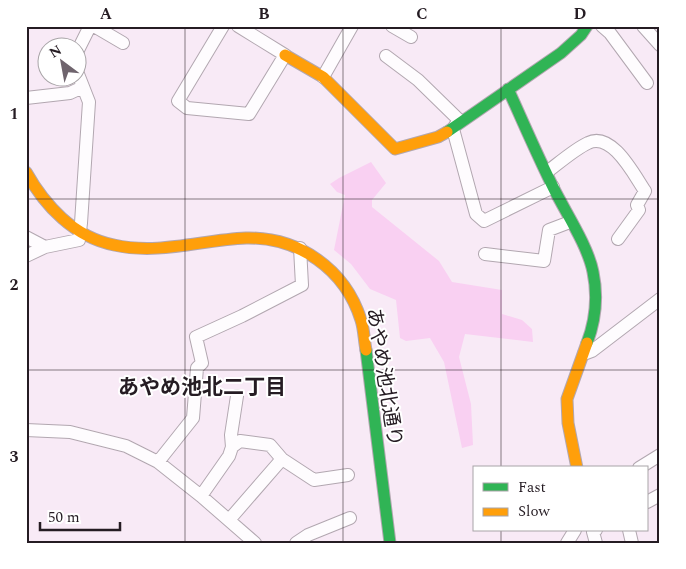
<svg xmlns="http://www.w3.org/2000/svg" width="686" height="569" font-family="Spectral,'Noto Sans JP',serif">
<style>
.green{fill:#f9d0f2}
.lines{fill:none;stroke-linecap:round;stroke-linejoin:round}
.street-casing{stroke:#b2a7b0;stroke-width:14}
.fast-casing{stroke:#b2a7b0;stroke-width:13}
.slow-casing{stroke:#b2a7b0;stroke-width:13}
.street{stroke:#fefcfe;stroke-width:12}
.fast{stroke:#30b455;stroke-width:11}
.slow{stroke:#ff9f0a;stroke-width:11}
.grid{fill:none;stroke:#251c23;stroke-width:1;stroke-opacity:0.55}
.labels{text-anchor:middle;stroke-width:4;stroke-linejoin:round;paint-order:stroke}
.street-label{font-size:20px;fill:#251c23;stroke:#fff}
.neighbourhood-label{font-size:21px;font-weight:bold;fill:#251c23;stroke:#fff}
.neatline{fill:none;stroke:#251c23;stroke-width:2}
.grid-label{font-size:16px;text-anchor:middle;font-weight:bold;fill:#251c23}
</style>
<rect width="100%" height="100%" fill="#f8eaf6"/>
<path class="green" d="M371,162l15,21 -14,17v7l67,54 13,21 50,8v24l20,6 10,9 1,13 -68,-8 -6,23 12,47 2,41 -11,3 -18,-86 -14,-24 -24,3 -6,-3 -4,-38 -26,-11 -19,-25 -17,-14 11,-55 -8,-3 -7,-8 9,-6z"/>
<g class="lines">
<defs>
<path id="street" d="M94,26l29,17
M223,26l-45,75 9,7 62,6 36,-59 -47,-29
M392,26l19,11
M602,26l8,7 37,50
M643,26l17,19
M78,50l12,-24
M386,56l32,24 41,40 -6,9 23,85 8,7 69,-34
M323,77l29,-51
M26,98l44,-5 13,-6
M547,172c12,-9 28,-23 41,-29 24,-12 46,32 57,48l-8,14 2,5 -21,29
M26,237l19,10 34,-7 2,-17 8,-121 -11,-28
M485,254l59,7 5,-31 21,-8
M26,256l19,-9
M584,354l8,-3 68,-52
M26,430l44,2 56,14 32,16 43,34 54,47
M232,447l8,-6 30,4 12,14 32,21 34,-5
M158,462l35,-44 4,-50 5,-5 -6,-26 46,-21 60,-31 -2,-37
M639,468l21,-13
M201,496l28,-40 3,-9 -1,-12 6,-39
M647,502l13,-7
M229,520l53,-61
M596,530l-3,2 3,11
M629,530l3,13
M296,543l12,-8 42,-17
M567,543l8,-13"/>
<path id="fast" d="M508,89c15,33 30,68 46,100 12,24 34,57 39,83 5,24 3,47 -6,71
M447,132l114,-79 20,-18 6,-9
M366,350l24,193"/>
<path id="slow" d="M285,55l38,22 72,72 43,-12 9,-5
M26,172c19,34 48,65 88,73 45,10 87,-5 132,-7 53,-1 99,31 115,82 3,9 3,20 5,30
M577,468l-9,-45 -1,-24 20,-56"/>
</defs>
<use href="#street" class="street-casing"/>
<use href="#fast" class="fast-casing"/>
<use href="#slow" class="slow-casing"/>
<use href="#street" class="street"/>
<use href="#fast" class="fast"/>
<use href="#slow" class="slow"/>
</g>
<path class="grid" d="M185,26v517M343,26v517M501,26v442M26,199h634M26,370h634M501,530v13"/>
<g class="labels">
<g class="street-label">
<text transform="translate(385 377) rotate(81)" y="7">あやめ池北通り</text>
</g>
<g class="neighbourhood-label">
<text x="202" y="394">あやめ池北二丁目</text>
</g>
</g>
<rect width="686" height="569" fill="none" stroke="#ffffff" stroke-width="55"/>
<rect x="473" y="466" width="175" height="65" fill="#ffffff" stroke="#a8a4a7"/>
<rect x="483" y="483" width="25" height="8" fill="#30b455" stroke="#a8a4a7"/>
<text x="518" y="492" font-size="15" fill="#251c23">Fast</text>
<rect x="483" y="508" width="25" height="8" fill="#ff9f0a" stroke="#a8a4a7"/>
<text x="518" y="516" font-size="15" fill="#251c23">Slow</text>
<g transform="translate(62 62) rotate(328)"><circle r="24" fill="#ffffff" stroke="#a8a4a7"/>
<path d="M0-4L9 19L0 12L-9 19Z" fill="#6f646d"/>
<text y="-8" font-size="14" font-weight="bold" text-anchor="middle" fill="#251c23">N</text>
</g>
<path d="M40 522v8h80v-8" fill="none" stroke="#251c23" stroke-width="2.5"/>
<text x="48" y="522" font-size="15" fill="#251c23" stroke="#ffffff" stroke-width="4" paint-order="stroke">50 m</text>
<rect x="28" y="28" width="630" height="514" class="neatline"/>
<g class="grid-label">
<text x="106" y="19">A</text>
<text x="264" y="19">B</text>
<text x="422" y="19">C</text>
<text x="580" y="19">D</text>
<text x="14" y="119">1</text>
<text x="14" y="290">2</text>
<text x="14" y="462">3</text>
</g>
</svg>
